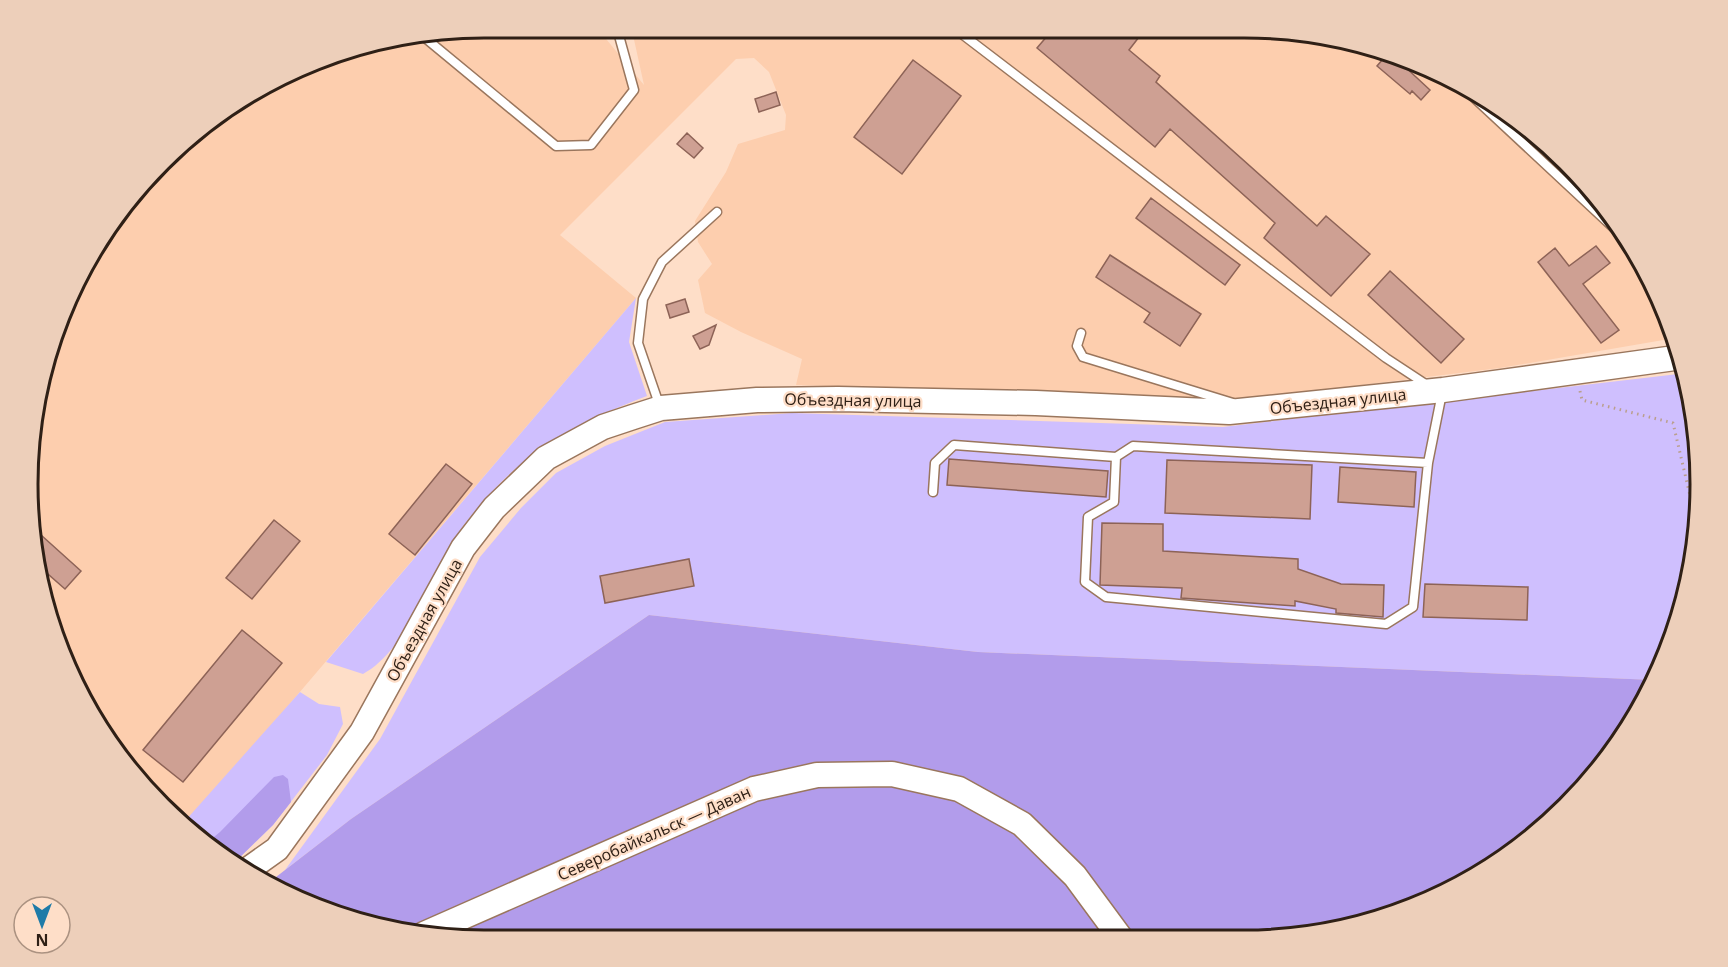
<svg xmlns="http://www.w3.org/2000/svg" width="1728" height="967" font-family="'Open Sans',sans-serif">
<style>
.built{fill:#fdceae}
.green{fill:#cfbffe}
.forest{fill:#b29ceb}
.building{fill:#cea093;stroke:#8d6357;stroke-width:1.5}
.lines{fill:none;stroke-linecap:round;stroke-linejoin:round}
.lane-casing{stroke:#9a765d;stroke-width:11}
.secondary-casing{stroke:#9a765d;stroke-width:27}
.path{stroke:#ba9f8d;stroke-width:3;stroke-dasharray:1.5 4.5;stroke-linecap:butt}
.lane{stroke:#fff;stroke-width:8}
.secondary{stroke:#fff;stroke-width:24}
.labels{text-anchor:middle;stroke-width:4.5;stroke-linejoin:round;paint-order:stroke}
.street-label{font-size:16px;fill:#2f2016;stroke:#fedec8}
.rim{fill:none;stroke:#2f2016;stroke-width:3}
</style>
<rect width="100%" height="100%" fill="#fedec8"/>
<path class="built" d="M484,27h122l-4,7 42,51 -11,-50 6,-8 635,1 117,23 82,37 73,53 61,65 47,76 21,56 -175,30 -269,33 -435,-16 6,-26 -61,-27 -36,-19 -7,-33 14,-16 -14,-22 -3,-21 31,-49 12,-28 47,-14 1,-15 -17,-43 -15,-14 -18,1 -176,176 76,63 -448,525 -48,-39 -78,-126 -34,-145 15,-148 61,-135 102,-109 131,-70z"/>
<path class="green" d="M636,298l-7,44 18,54c-66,25 -120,53 -166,108 -6,8 -14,16 -20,25 -27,42 -53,121 -98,145l-37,-12z
M1687,373l13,81 -3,89 -20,88 -23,49 -676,-28 -329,-37 -298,204 -66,51 95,-131 100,-182 41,-49 35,-35 49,-27 60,-24 127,-9 431,14z
M300,692l19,12 21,3 3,17 -16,31 -54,70 -38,37 -50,-41z"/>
<path class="forest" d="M649,615l329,37 676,28 -14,32 -72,94 -70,57 -106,53 -88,20 -850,3 -89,-15 -98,-40 84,-65z
M283,775l5,4 3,23 -18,23 -38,37 -26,-21 11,-9 54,-55z"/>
<path class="building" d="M1054,28h92l-17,22 31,26 -4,6 161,144 9,-10 44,38 -39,42 -67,-58 11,-15 -105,-94 -15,18 -118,-99z
M1389,52l41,38 -9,10 -9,-9 -2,3 -33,-28z
M913,60l48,36 -59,78 -48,-37z
M776,92l4,13 -21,7 -4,-13z
M687,133l16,15 -9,10 -17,-14z
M1151,198l89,67 -15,20 -89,-67z
M1596,246l14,17 -27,21 36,46 -18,13 -63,-81 17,-14 14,18z
M1110,255l91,59 -21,32 -36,-24 6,-9 -54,-36z
M1390,271l74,68 -23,24 -73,-68z
M685,299l4,13 -19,6 -4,-13z
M716,325l-7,20 -9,4 -7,-13z
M949,459l159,12 -2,26 -159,-12z
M1167,460l145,5 -2,54 -145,-6z
M446,464l26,20 -57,71 -26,-21z
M1340,467l76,5 -2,35 -76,-5z
M274,520l26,21 -48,58 -26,-21z
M1102,523l61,1v27l135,8v10l43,15 43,1 -1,32 -47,-4v-4l-41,-8v5l-114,-8 1,-10 -82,-3z
M31,526l50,45 -16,18 -25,-22z
M689,559l5,27 -89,17 -5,-27z
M1425,584l103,3 -1,33 -104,-3z
M242,630l40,33 -99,119 -40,-32z"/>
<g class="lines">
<defs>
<path id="lane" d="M954,28l432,330 41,27
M424,37l132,109 35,-1 43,-55 -16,-58 -7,-5
M1455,80l175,163
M1081,333l-4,13 6,11 150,46
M660,407l-22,-64 5,-44 19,-37 55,-50
M1428,463l-295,-17 -17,11 -2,45 -26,15 -3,65 21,15 280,27 27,-17 15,-144 14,-70
M933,492l2,-29 19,-18 162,12"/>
<path id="secondary" d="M246,871l31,-22 85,-117 101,-184 31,-40 52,-50 57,-31 30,-10 28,-9 96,-8 81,-1 198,4 193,9 214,-22 239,-33
M424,934l330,-145 63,-14 75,-1 67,15 63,35 53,52 45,61"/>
</defs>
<use href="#lane" class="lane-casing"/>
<use href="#secondary" class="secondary-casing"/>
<path class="path" d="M1580,391l2,9 91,23 19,81 6,18"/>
<use href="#lane" class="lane"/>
<use href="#secondary" class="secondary"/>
</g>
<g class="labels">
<g class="street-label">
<text transform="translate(853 400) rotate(1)" y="6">Объездная улица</text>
<text transform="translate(1338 401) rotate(-6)" y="6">Объездная улица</text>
<text transform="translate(424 620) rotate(-61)" y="6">Объездная улица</text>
<text transform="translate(654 833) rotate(-24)" y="6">Северобайкальск — Даван</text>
</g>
</g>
<path d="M0 0H1728V967H0ZM484 38H1244A446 446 0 0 1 1690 484V484A446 446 0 0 1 1244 930H484A446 446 0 0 1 38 484V484A446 446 0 0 1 484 38Z" fill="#edcfba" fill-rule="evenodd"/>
<path class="rim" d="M484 38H1244A446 446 0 0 1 1690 484V484A446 446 0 0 1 1244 930H484A446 446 0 0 1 38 484V484A446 446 0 0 1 484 38Z"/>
<g transform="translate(42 925) rotate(180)"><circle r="28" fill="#fedec8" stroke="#ab9281" stroke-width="1.5"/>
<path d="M0-4.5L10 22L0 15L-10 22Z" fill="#1f7ba8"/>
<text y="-9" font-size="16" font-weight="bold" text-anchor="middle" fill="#2f2016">N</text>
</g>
</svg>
